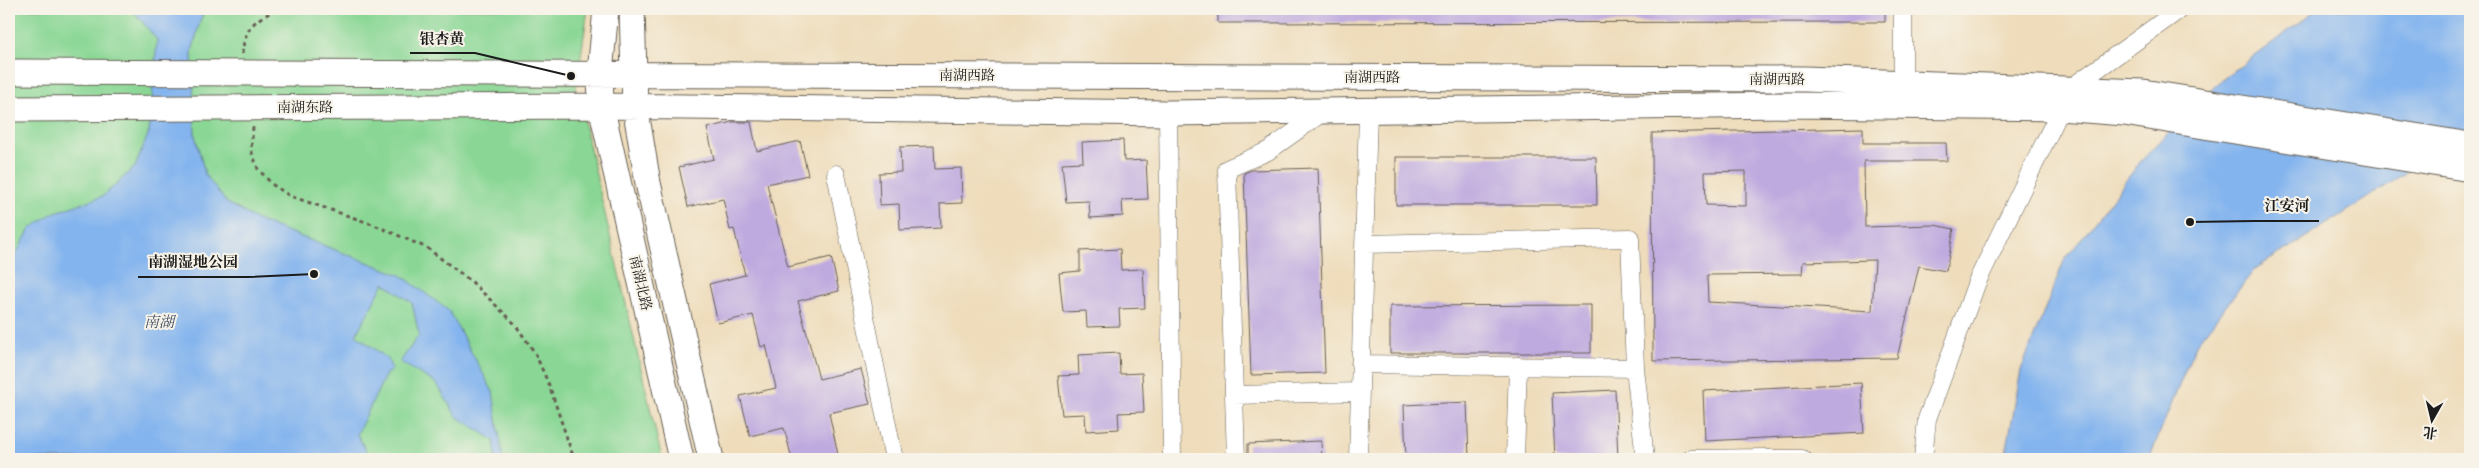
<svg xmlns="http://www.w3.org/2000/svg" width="2479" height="468" font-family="'Libre Caslon Text','Noto Serif SC',serif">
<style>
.green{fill:#8ad795;stroke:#537a58}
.water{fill:#83b4ee;stroke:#506885}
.building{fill:#bfaadf;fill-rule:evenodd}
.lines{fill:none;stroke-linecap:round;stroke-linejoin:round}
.street-casing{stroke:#665f53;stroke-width:19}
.secondary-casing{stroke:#665f53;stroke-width:27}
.path{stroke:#665f53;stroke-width:3;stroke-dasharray:4 4;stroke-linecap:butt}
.street{stroke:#fff;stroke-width:18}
.secondary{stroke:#fff;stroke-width:25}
.labels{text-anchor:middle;stroke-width:4;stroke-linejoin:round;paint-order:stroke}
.street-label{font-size:14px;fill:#1c1c1c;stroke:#f7f3e8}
.water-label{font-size:15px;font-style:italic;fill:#405166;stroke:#f7f3e8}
.leader{fill:none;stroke:#1c1c1c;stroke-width:2}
.callout-dot{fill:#1c1c1c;stroke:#f7f3e8;stroke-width:2}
.callout-label{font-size:15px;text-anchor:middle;font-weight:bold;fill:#1c1c1c;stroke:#f7f3e8;stroke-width:4;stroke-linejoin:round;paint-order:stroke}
</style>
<rect width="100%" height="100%" fill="#f7f3e8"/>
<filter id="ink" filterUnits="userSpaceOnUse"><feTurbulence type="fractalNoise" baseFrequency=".02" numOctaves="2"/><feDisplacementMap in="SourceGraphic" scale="10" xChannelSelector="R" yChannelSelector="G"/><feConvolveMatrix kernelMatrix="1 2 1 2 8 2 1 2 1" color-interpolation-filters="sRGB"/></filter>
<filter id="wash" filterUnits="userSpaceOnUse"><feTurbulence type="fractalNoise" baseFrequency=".0096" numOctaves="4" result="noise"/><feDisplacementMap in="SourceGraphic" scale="20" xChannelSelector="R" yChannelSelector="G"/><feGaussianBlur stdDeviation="1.12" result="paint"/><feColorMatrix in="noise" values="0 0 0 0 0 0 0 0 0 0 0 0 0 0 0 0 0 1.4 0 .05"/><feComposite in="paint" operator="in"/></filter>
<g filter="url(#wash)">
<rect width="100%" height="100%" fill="#eedcba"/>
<path class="green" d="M9,9h579l-12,80 86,370h-653z"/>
<path class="water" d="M132,9h74l-5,9 -9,34 3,83 10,39 21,28 31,18 144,55 48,36 44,81 10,67h-7l-2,-19 -38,-24 -19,-32 -37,-22 19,-27 -7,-32 -28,-20 -28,52 32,24 4,11 -6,4 -29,60 13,25h-361v-193l21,-37 23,-16 50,-17 32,-29 14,-35 8,-92z
M2318,9h152v120l-105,71 -110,69 -59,75 -47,115h-144l16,-89 43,-109 77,-100 74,-76z"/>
<g id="blocks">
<path class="building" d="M1218,9h667v13l-667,1z
M732,122h19l6,29 43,-10 8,34 -41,9 21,83 43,-10 8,34 -41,10 21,78 42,-10 9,35 -41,9 10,46h-47l-8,-31 -34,8 -10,-40 36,-8 -10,-43 -5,2 -8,-32 -35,8 -9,-39 36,-9 -11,-46 -4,1 -7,-31 -35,8 -9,-40 35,-8 -7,-31z
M1863,128v15h83l1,18h-83l1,66 69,-2 20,4 -8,42 -27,-5 -22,92 -244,3 -1,-228zM1746,171v35l-40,-1 -1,-33zM1875,260l-3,51 -164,-9 -1,-27 95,-1 1,-12z
M1123,140l1,21 22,-1 2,39 -26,1 1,16 -33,2 -1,-17 -23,1 -4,-39 21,-1 -1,-20z
M934,146l1,23 26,-1 1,35 -22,1 1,24 -41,2 -1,-26 -19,1 -1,-32 22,-1 -1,-25z
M1396,157h200l1,48h-201z
M1318,168l7,205 -74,2 -7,-202 8,-3z
M1120,249l1,21 22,-1 2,39 -26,1 1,17 -33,1 -1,-16 -23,1 -4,-39 21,-2v-20z
M1591,305v48h-201v-47z
M1119,353l1,21 22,-1 2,39 -26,1 1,16 -33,2 -1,-17 -23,1 -4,-39 21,-1 -1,-20z
M1861,383l3,50 -159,8 -2,-50z
M1615,390l3,69h-63l-3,-66z
M1467,402l2,57h-63l-2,-54z
M1321,441l1,18h-74v-15z"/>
</g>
</g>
<g filter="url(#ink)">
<use href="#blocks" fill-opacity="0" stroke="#665f53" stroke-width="1"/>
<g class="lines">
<defs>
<path id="street" d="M1903,82v-73
M1168,113l4,346
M836,174l58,285
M1365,244l265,-6 5,130 10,91
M1360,364l275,4
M1234,395l125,-3
M1236,459l-9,-290 41,-18 55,-39
M1358,459l10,-347
M1515,459l3,-93
M1691,459l74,-1
M1765,459h37
M1923,459l4,-40 50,-137 94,-194 109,-79"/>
<path id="secondary" d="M606,9l-6,64 1,33 80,353
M632,9l3,97 13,77 63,276
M9,72l1796,7 338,13 327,53
M9,109l592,-3 567,7 621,-8 271,3 64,5 346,56"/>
</defs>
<use href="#street" class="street-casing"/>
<use href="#secondary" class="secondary-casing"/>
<path class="path" d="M242,54c3,-27 13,-36 38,-45
M253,127l-2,23 7,19 15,16 17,11 82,28 55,24 45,34 43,42 20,29 14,32 25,74
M9,235l4,-6"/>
<use href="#street" class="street"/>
<use href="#secondary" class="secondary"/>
</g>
</g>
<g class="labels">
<g class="street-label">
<text x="967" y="80">南湖西路</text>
<text x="1372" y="82">南湖西路</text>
<text x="1777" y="84">南湖西路</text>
<text x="305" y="112">南湖东路</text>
<text transform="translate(641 283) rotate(77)" y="5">南湖北路</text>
</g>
<g class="water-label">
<text x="159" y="327">南湖</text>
</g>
</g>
<path class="leader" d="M571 76L475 53H410M2190 222L2254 221H2319M314 274L248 277H138"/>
<g class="callout-dot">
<circle cx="571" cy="76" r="5"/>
<circle cx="2190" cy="222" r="5"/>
<circle cx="314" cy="274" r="5"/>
</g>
<g class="callout-label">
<text x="442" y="44">银杏黄</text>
<text x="2287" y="211">江安河</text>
<text x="193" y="267">南湖湿地公园</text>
</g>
<rect width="2479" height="468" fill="none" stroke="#f7f3e8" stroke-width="30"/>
<g transform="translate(2432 420) rotate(188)" stroke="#f7f3e8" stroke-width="4" paint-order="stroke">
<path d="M0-4L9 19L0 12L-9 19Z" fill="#1c1c1c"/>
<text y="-8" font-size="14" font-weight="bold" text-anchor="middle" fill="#1c1c1c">北</text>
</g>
</svg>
